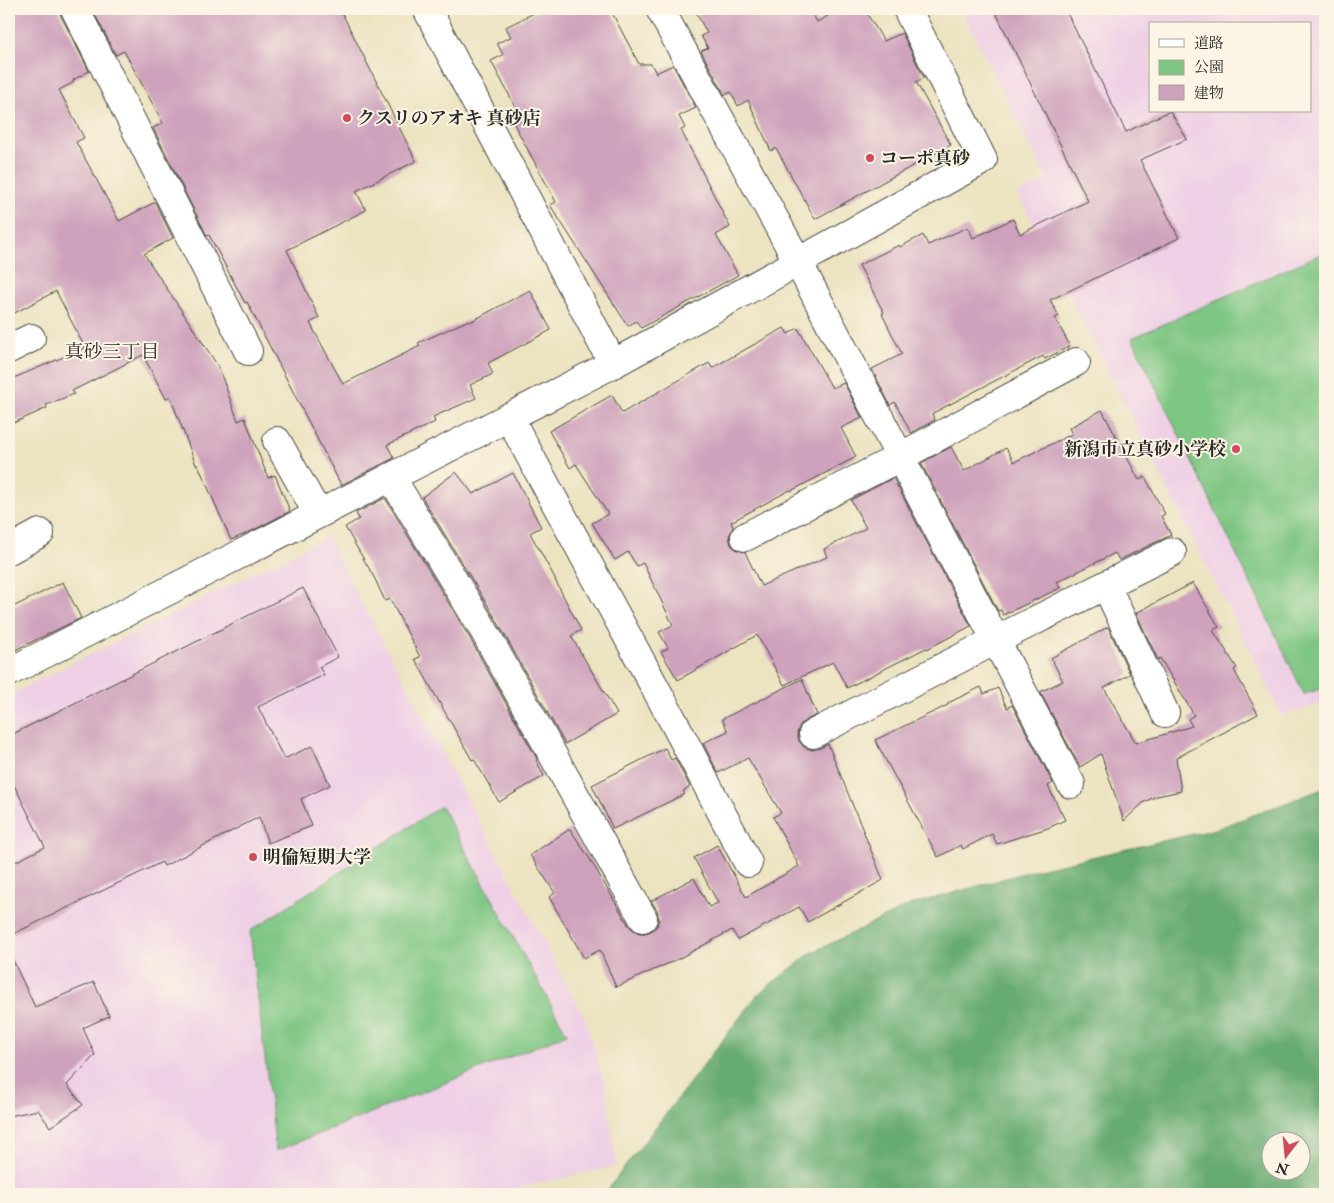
<svg xmlns="http://www.w3.org/2000/svg" width="1334" height="1203" font-family="'IM FELL Double Pica','Noto Serif JP',serif">
<style>
.built{fill:#efd0e6;fill-rule:evenodd}
.green{fill:#7ec683;stroke:#547857}
.forest{fill:#66ab71;stroke:#486b4e;fill-rule:evenodd}
.building{fill:#cea2bc}
.lines{fill:none;stroke-linecap:round;stroke-linejoin:round}
.minor-casing{stroke:#484742;stroke-width:30}
.minor{stroke:#fff;stroke-width:28}
.poi-dot{fill:#d1495b;stroke:#fcf5e5;stroke-width:2}
.labels{text-anchor:middle;stroke-width:4;stroke-linejoin:round;paint-order:stroke}
.poi-label{font-size:18px;font-weight:bold;fill:#2b2b2b;stroke:#fcf5e5;text-anchor:start}
.neighbourhood-label{font-size:19px;fill:#2b2b2b;stroke:#fcf5e5}
</style>
<rect width="100%" height="100%" fill="#fcf5e5"/>
<filter id="ink" filterUnits="userSpaceOnUse"><feTurbulence type="fractalNoise" baseFrequency=".02" numOctaves="2"/><feDisplacementMap in="SourceGraphic" scale="10" xChannelSelector="R" yChannelSelector="G"/><feConvolveMatrix kernelMatrix="1 2 1 2 8 2 1 2 1" color-interpolation-filters="sRGB"/></filter>
<filter id="wash" filterUnits="userSpaceOnUse"><feTurbulence type="fractalNoise" baseFrequency=".0096" numOctaves="4" result="noise"/><feDisplacementMap in="SourceGraphic" scale="20" xChannelSelector="R" yChannelSelector="G"/><feGaussianBlur stdDeviation="1.12" result="paint"/><feColorMatrix in="noise" values="0 0 0 0 0 0 0 0 0 0 0 0 0 0 0 0 0 1.4 0 .05"/><feComposite in="paint" operator="in"/></filter>
<g filter="url(#wash)">
<rect width="100%" height="100%" fill="#ece3c1"/>
<path class="built" d="M961,9h364v694l-43,12 -264,-521 29,-15zM1150,24h160v87h-160z
M327,537l258,482 20,65 12,82 -128,28h-480v-499z"/>
<path class="green" d="M1325,252v436l-21,6 -172,-356z
M441,806l126,228 -291,117 -26,-220z"/>
<path class="forest" d="M1325,788v406h-721l154,-200 53,-41 99,-48 128,-36 178,-40zM1272,1140h30v30h-30z"/>
<g id="blocks">
<path class="building" d="M9,9h50l2,7 28,55 -16,9 1,2 -15,8 25,48 -8,4 43,79 36,-19 18,36 -29,16 74,112 20,55 7,-3 23,60 7,-3 15,36 -36,19 -23,10 -33,-75h-2l-26,-69 -4,3 -23,-44 -71,36 2,3 -28,11 1,3 -38,17v-45l76,-32 -29,-57 -47,25z
M92,9h248l76,152 -60,30 10,19 -79,40 32,68 -9,5 33,61 77,-38 -2,-3 51,-23 1,2 60,-32 21,40 -63,33 5,11 -23,11 6,13 -43,19 2,5 -48,23 7,13 -53,27 -94,-183 -2,1 -36,-68 -2,1 -54,-108 10,-5 -39,-72 -8,4z
M542,9h68l29,55h12l5,9 17,-8 23,43 -17,8 6,12 -4,2 49,97 -14,8 22,40 -97,53 -5,-7 -8,5 -78,-121 6,-3 -42,-78 8,-5 -31,-58 12,-6 -6,-12 14,-6 -5,-10z
M694,9h116l7,13 23,-13h24l20,32 18,-8 22,45 -8,4 35,63 -136,74 -39,-71 -5,3 -23,-51 -10,6 -7,-14 -6,3 -24,-44 7,-3 -7,-12 6,-3z
M994,9h71l61,123 44,-21 17,28 -47,21 39,78 -129,62 9,16 -4,2 15,28 -25,13 -2,-3 -108,56 -3,2 3,6 -24,13 -16,-31 -5,3 -18,-36 30,-15 -20,-40 2,-1 -25,-48 40,-20 1,2 23,-12 5,10 40,-18 5,11 40,-19 7,15 68,-33z
M784,328l4,6 10,-6 34,60 12,-5 18,35 -21,10 15,29 -65,34 -1,-1 -59,32 2,5 -4,9 2,9 6,5 8,2 16,34 66,-29 -3,-8 42,-21 -15,-28 42,-22 78,148 -44,23 -1,-1 -79,40 -14,-26 -49,23 -27,-50 -79,45 -17,-28 7,-4 -9,-16 14,-7 -30,-62 -6,3 -9,-14 -13,8 -23,-37 16,-9 -32,-50 -6,4 -21,-37 63,-36 10,18 87,-50 3,5z
M1102,410l37,70 6,-3 20,37 -4,2 10,19 -52,25 -4,-7 -58,29 3,6 -57,27 -2,-5 -3,1 -77,-148 30,-16 13,24 42,-23 8,14 58,-28 -3,-6z
M456,472l17,22 40,-21 28,54 -11,6 26,47h-1l26,50 -10,6 46,78 -52,30 -69,-125 -74,-122z
M385,498l83,137 69,124 -1,1 8,16 -45,26 -25,-43 -2,1 -57,-101 5,-2 -30,-58 -5,2 -11,-24 -29,-50 14,-8 -3,-6z
M63,582l18,36 -72,35v-44z
M1193,583l26,44 -6,3 24,38 -3,2 24,44 -82,44 5,33 -24,5 -13,6 -20,19 -23,-67 -21,13 -40,-75 23,-11 -12,-23 57,-31 22,47 -26,14 32,55 56,-17 -4,-7 6,-4 -34,-57 -2,2 -22,-47z
M303,588l35,69 -19,10 5,8 -66,32 26,52 28,-13 18,39 -29,14 11,27 -44,17 -9,-26 -95,49 -2,-4 -153,74v-71l36,-18 -36,-72v-39z
M802,679l15,36 -11,5 -6,5 -3,8 2,8 5,6 8,3 8,-2 8,-4 55,136 -75,42 -9,-15 -61,33 -6,-10 -56,30 -60,27 -16,-37 -16,8 -35,-61 6,-4 -25,-38 40,-26 23,35 36,62 6,5 7,3 9,-3 6,-5 2,-7 -2,-9 -6,-9 43,-23 15,29 9,-4 -24,-45 23,-13 29,52 53,-31 -26,-49 8,-4 -33,-55 -30,15 -15,-30 25,-12 -6,-12z
M981,687l3,7 14,-6 9,20 5,-3 41,78 -5,3 17,34 -17,8 -51,16 -5,-10 -29,15 -2,-4 -23,12 -63,-117 73,-35v-2z
M665,748l6,12 4,-2 15,29 -7,4 2,3 -72,35 -21,-44z
M9,952l26,55 59,-25 15,34 -26,12 12,27 -28,30 16,20 -33,22 -12,-17 -29,6z"/>
</g>
</g>
<g filter="url(#ink)">
<use href="#blocks" fill-opacity="0" stroke="#484742" stroke-width="1"/>
<g class="lines">
<defs>
<path id="minor" d="M75,9l173,342
M427,9l186,355
M660,9l138,253 273,522
M9,349l22,-11
M509,417l168,311 71,135
M277,441l41,73
M391,477l91,150 161,291
M745,537l155,-80 176,-95
M9,550l31,-17
M1106,585l59,128
M9,672l604,-308 370,-204 -76,-151
M813,734l183,-94 176,-88"/>
</defs>
<use href="#minor" class="minor-casing"/>
<use href="#minor" class="minor"/>
</g>
</g>
<g class="poi-dot">
<circle cx="347" cy="118" r="5"/>
<circle cx="870" cy="158" r="5"/>
<circle cx="1236" cy="449" r="5"/>
<circle cx="253" cy="857" r="5"/>
</g>
<g class="labels">
<g class="poi-label">
<text x="357" y="124">クスリのアオキ 真砂店</text>
<text x="880" y="164">コーポ真砂</text>
<text x="1226" y="455" text-anchor="end">新潟市立真砂小学校</text>
<text x="263" y="863">明倫短期大学</text>
</g>
<g class="neighbourhood-label">
<text x="112" y="358">真砂三丁目</text>
</g>
</g>
<rect width="1334" height="1203" fill="none" stroke="#fcf5e5" stroke-width="30"/>
<rect x="1149" y="22" width="162" height="90" fill="#fcf5e5" stroke="#a8a49b"/>
<rect x="1159" y="39" width="25" height="8" fill="#ffffff" stroke="#a8a49b"/>
<text x="1194" y="48" font-size="15" fill="#2b2b2b">道路</text>
<rect x="1159" y="60" width="25" height="15" fill="#7ec683" stroke="#a8a49b"/>
<text x="1194" y="72" font-size="15" fill="#2b2b2b">公園</text>
<rect x="1159" y="85" width="25" height="15" fill="#cea2bc" stroke="#a8a49b"/>
<text x="1194" y="98" font-size="15" fill="#2b2b2b">建物</text>
<g transform="translate(1286 1156) rotate(196)"><circle r="24" fill="#fcf5e5" stroke="#a8a49b"/>
<path d="M0-4L9 19L0 12L-9 19Z" fill="#d1495b"/>
<text y="-8" font-size="14" font-weight="bold" text-anchor="middle" fill="#2b2b2b">N</text>
</g>
</svg>
